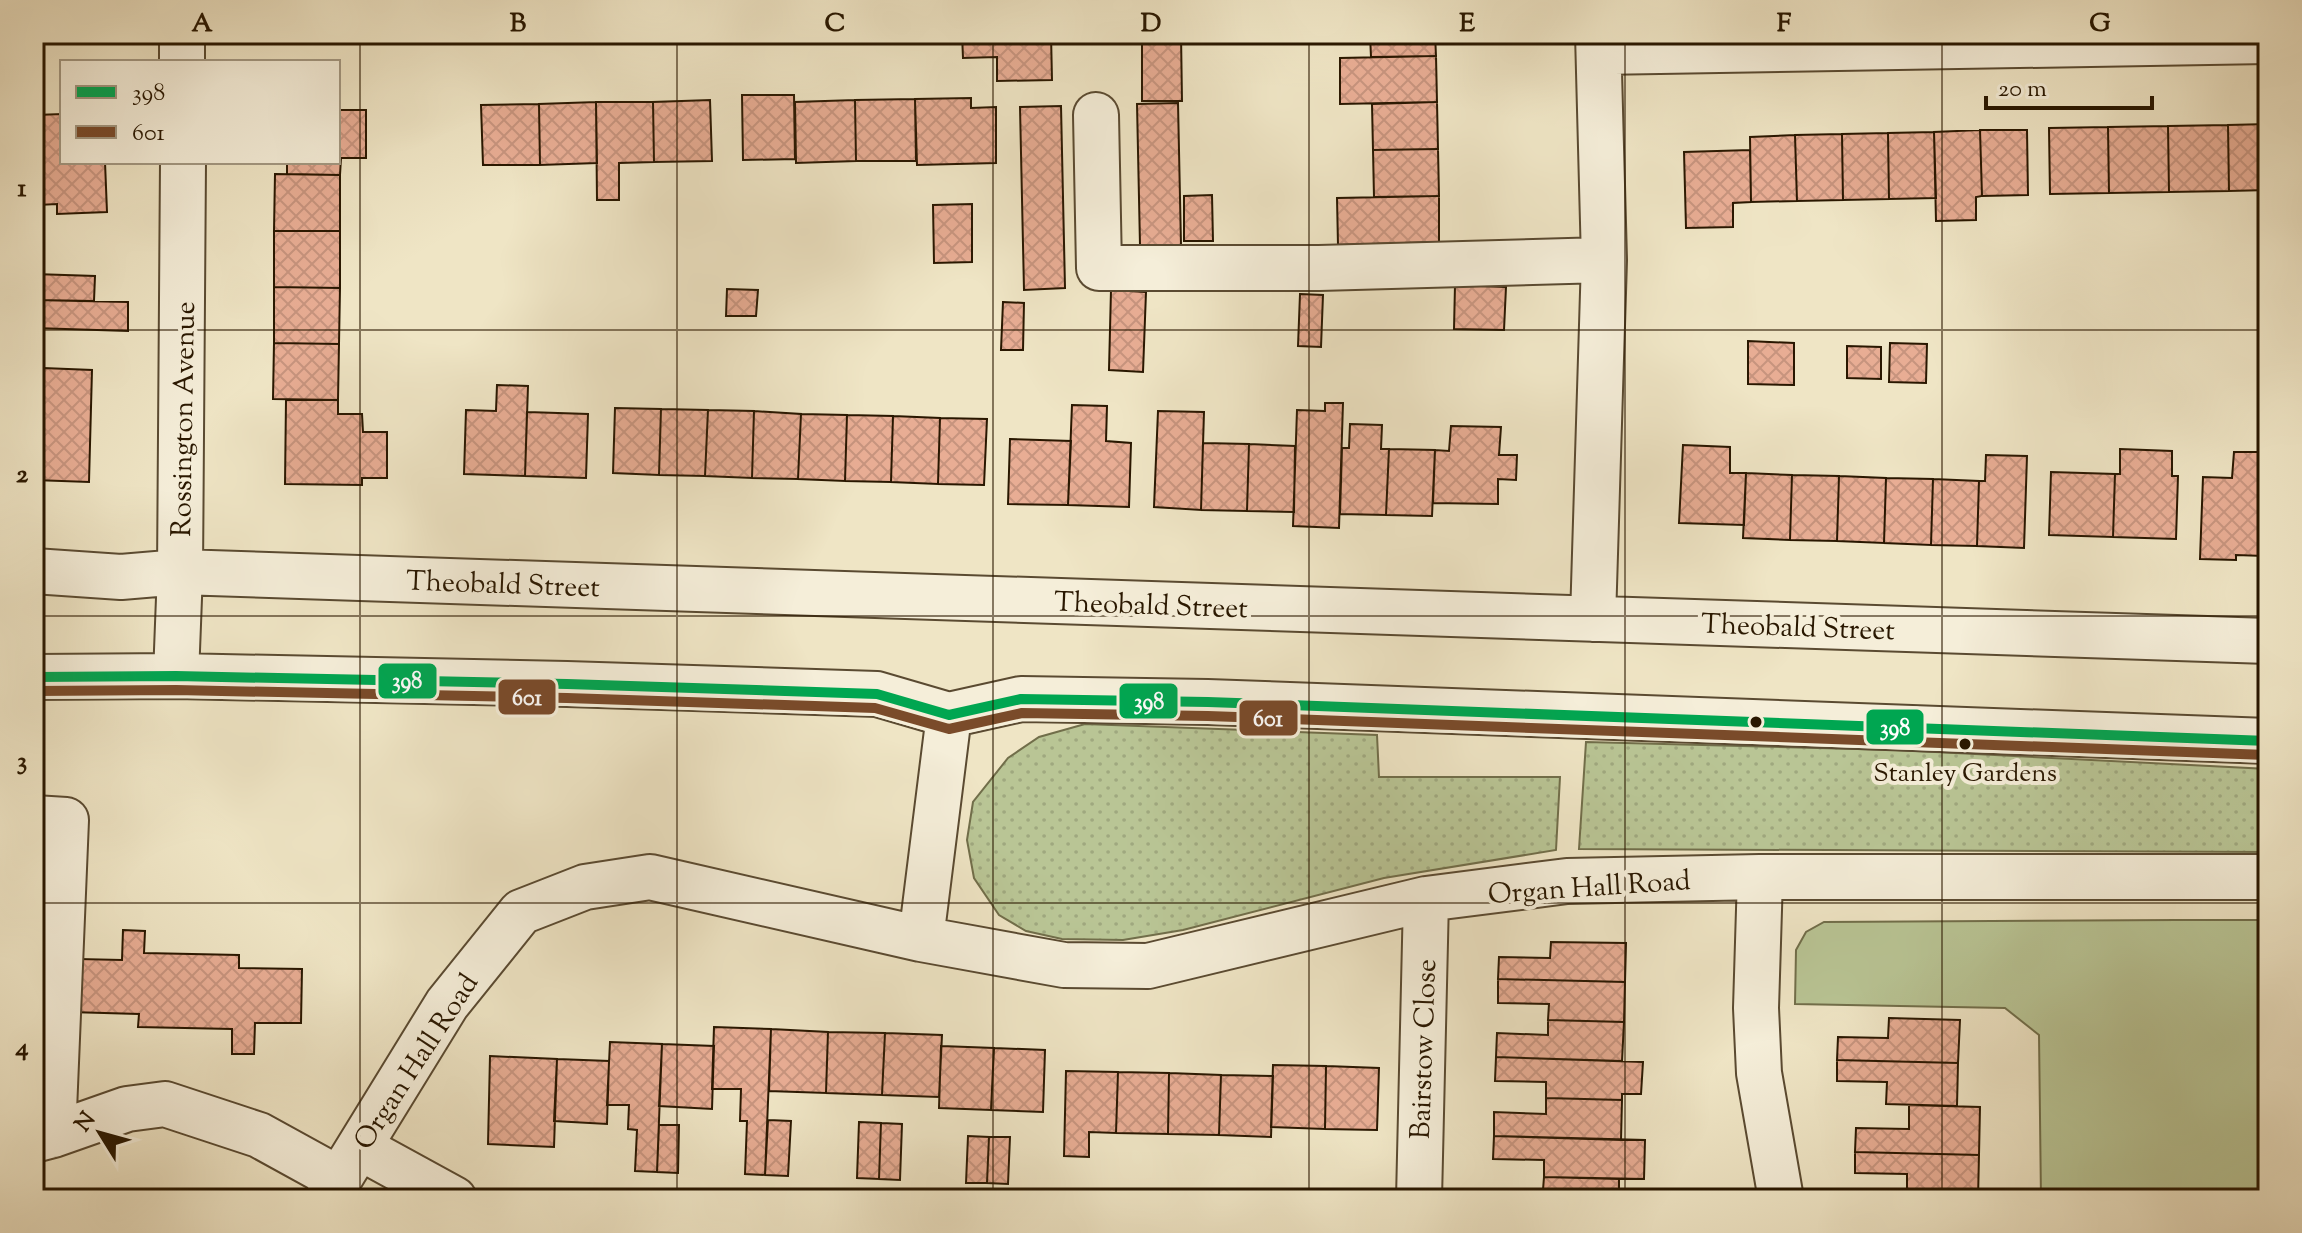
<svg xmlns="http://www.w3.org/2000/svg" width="2302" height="1233" font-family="'Sorts Mill Goudy',serif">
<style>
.grass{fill:url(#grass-dots);stroke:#716e4a;stroke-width:2}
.park{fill:#b9c595;stroke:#716e4a;stroke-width:2}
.building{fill:url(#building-cross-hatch);stroke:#291700;stroke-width:2}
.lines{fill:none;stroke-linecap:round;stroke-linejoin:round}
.minor-casing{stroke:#5a4a31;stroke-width:48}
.minor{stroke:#f5eed9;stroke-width:44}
.bus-1-casing{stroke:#f5eed9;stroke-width:16}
.bus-2-casing{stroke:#f5eed9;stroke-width:16}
.bus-1{stroke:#00a651;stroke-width:10}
.bus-2{stroke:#7a4b2a;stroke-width:10}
.grid{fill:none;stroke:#291700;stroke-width:2;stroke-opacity:0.55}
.bus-dot{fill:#291700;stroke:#f5eed9;stroke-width:3}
.labels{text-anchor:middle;stroke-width:8;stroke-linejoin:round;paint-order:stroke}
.bus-label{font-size:26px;fill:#291700;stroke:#f5eed9}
.street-label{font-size:28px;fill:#291700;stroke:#f5eed9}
.line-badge{stroke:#f5eed9;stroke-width:3}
.badge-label{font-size:22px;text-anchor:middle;font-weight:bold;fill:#fff}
.neatline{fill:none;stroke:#291700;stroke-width:3}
.grid-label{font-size:26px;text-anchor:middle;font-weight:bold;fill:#291700}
</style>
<defs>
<pattern id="grass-dots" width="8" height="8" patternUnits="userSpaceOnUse" patternTransform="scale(2)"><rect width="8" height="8" fill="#b9c595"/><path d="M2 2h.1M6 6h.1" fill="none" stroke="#9fa87f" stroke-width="1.8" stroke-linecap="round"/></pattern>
<pattern id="building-cross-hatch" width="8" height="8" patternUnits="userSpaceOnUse" patternTransform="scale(2)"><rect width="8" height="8" fill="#e8ad94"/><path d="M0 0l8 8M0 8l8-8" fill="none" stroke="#c7947e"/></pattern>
</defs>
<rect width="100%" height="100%" fill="#efe5c5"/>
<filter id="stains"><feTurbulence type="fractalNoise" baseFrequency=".0025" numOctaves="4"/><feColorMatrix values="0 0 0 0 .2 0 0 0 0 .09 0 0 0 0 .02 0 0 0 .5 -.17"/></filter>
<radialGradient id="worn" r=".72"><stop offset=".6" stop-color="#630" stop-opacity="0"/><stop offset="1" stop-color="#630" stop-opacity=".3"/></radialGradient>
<path class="grass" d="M1085,724l292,11 2,42h181l-4,73 -172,28 -201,52 -60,10 -61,-1 -36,-8 -27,-16 -25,-37 -7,-38 6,-38 35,-44 31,-21z
M1586,742l310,8 372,19v83l-689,-3z"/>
<path class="park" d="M2176,920h92v279h-227l-2,-164 -34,-27 -210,-4 1,-54 10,-18 18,-10z"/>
<path class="building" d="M962,34h89l1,46 -55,1v-24l-34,1z
M1142,34h39l1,67h-40z
M1370,34h65l1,22 -65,1z
M1436,56l1,46 -97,2v-46z
M742,95h52l1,64 -52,1z
M971,98v10l25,-1v56l-79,2 -2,-66z
M915,99l1,62h-60l-1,-61z
M710,100l2,61 -58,1 -1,-60z
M855,100l1,61 -60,2 -1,-61z
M34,102l3,83h-3z
M596,102h57l1,60 -35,1v37h-22z
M596,102l1,61 -57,2 -1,-61z
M1437,102l1,47 -65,1 -1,-46z
M1178,103l3,142h-41l-3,-141z
M539,104l1,61h-57l-2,-60z
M1061,106l4,182 -41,2 -4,-183z
M338,110h28v48h-25l-1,17 -53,-1v-12h51z
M62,114v48h43l2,50 -50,2v-10l-19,1 -2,-90z
M2268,124v66l-39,1 -1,-66z
M2228,125l1,66 -60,1 -1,-66z
M2168,126l1,66 -60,1 -1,-66z
M2108,127l1,66 -59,1 -1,-66z
M1980,130l2,66 -6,1v23l-40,1 -2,-89z
M1980,130h47l1,65 -46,1z
M1934,132l2,66 -47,1 -1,-66z
M1888,133l1,66 -46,1 -1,-66z
M1842,134l1,66 -46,1 -2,-66z
M1795,135l2,66 -46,1 -1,-65z
M1438,149l1,47 -65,1 -1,-47z
M1750,150l1,52 -18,1v24l-47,1 -2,-76z
M275,174l65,1v56h-66z
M1212,195l1,46h-29v-45z
M1439,196v46l-101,3 -1,-47z
M972,204v58l-38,1 -1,-58z
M274,231h66v57l-66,-1z
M34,274l61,2 -1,25 -60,-1z
M1455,285l51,2 -2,43 -50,-1z
M274,287l66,1 -1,56 -65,-1z
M727,289l31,1 -2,26h-30z
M1111,290l35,2 -3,80 -34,-2z
M1300,294l23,1 -2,52 -23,-1z
M34,300l94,2v29l-94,-3z
M1003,302l21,1 -1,47h-22z
M1748,341l46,2v42l-46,-1z
M274,343l65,1 -1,56 -65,-1z
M1890,343l37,1 -1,39 -37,-1z
M1847,346l34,1v32l-34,-1z
M43,368l49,2 -3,112 -55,-2v-52l7,-1z
M497,385l31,1 -3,90 -61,-2 2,-64 30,1z
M286,400h52v14h24l1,18h24v46h-25v7l-77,-1z
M1325,403h18l-4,125 -46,-2 4,-116 28,1z
M1072,405l35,1 -1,35 25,2 -2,64 -61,-2z
M615,408l46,1 -2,66 -46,-2z
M661,409l47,1 -3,66 -46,-1z
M708,410l46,1 -2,67 -47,-2z
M754,411l47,3 -3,65 -46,-1z
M1158,411l46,1 -3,98 -47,-3z
M527,412l61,2 -2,64 -61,-2z
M801,414l46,1 -2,66 -47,-2z
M847,415l46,1 -2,66 -46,-1z
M893,416l47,2 -2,66 -47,-2z
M940,418l47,1 -3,66 -46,-1z
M1350,424l32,1 -1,24h8l-3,66 -46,-1 2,-66h7z
M1451,426l50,1 -2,28h18l-1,25 -18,-1v25l-65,-1 2,-53 14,1z
M1010,439l61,2 -3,64 -60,-1z
M1203,443l46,1 -2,67 -46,-1z
M1249,444l46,2 -1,66 -47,-1z
M1683,445l47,2v26h16l-2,52 -65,-2z
M1389,449l46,1 -3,66 -46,-1z
M2120,449l52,2v25h6l-2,63 -63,-2 2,-63h5z
M2234,452h34l-4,104 -28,-1v5l-36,-1 3,-82 29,1z
M1986,455l41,1 -3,92 -47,-2 2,-65h6z
M2051,472l64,2 -2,63 -64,-2z
M1746,473l46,2 -2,65 -47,-2z
M1792,475l47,1 -2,65 -47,-1z
M1839,476l47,2 -2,65 -47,-2z
M1886,478l47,1 -2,66 -47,-2z
M1933,479l46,2 -2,65 -46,-1z
M123,930l22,1 -1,22 95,2v13l63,1 -1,54h-46l-1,31h-22v-25l-94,-2 1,-13 -105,-3v-53l88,2z
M1551,942l75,1 -1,39 -127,-3 1,-22 51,1z
M1498,979l127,3 -1,40 -76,-2 1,-16 -51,-1z
M1889,1018l71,2 -2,43 -121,-3 1,-23 50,1z
M1548,1020l76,2 -2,39 -126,-4 1,-24 51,2z
M714,1027l57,2 -6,146 -20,-1 2,-53h-7l1,-32h-29z
M771,1029l57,3 -2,61 -57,-2z
M828,1032l57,1 -3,62 -56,-2z
M885,1033l57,2 -3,62 -57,-2z
M610,1042l52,2 -5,128 -22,-1 2,-41 -9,-1 1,-24h-22z
M662,1044l52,2 -2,63 -53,-3z
M941,1046l53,2 -3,62 -52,-2z
M994,1048l51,2 -2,62 -52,-2z
M490,1056l67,3 -3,88 -66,-3z
M1496,1057l147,5 -2,32h-19v6l-76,-2v-16l-51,-1z
M557,1059l52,2 -2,63 -53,-3z
M1837,1060l121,3 -1,43 -71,-2 1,-22 -50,-1z
M1273,1065l53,1 -1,63 -54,-2z
M1326,1066l53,2 -2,62 -52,-1z
M1066,1071l52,1 -2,61 -27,-1v25l-25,-1z
M1118,1072l51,1 -1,61 -52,-1z
M1169,1073l52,2 -2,60 -51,-1z
M1221,1075l52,1 -2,61 -52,-2z
M1546,1098l76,2 -1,40 -127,-4v-24l52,2z
M1909,1105l71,2 -1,48 -124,-3 1,-24 53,1z
M768,1120l23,1 -3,55 -23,-1z
M859,1122l22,1 -2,56 -22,-1z
M881,1123l21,1 -2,56 -21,-1z
M659,1125h20l-1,48 -21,-1z
M968,1136l21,1 -2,46h-21z
M1494,1136l151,4 -1,39 -100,-2v-17l-51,-1z
M989,1137h21l-2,47 -21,-1z
M1855,1152l124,3 -1,44h-71v-25l-52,-1z
M1544,1177l75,2v20h-127v-10l51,1z
M131,1193h45v6h-61h15z"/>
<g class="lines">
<defs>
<path id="minor" d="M182,34v28
M1599,52l669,-11
M1096,115l3,153h220l285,-8
M34,571l87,6 59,-5 2088,69
M1593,619l11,-359 -6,-226
M176,676l4,-104 3,-410
M34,677l142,-1 391,8 310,10 72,21 72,-16 187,3 1060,39
M34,818l32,2 -13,315
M1760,877l-4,131 3,65 22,126
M921,939l28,-224
M34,1140l19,-5 74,-26 38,-5 94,31 80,44
M359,1147l95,52
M327,1199l120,-195 74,-92 64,-25 65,-10 271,62 143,26 84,1 278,-67 141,-18 193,-4h508
M1419,1199l7,-300"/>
</defs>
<use href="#minor" class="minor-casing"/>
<use href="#minor" class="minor"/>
<defs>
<path id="bus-1" d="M34,677l142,-1 391,8 310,10 72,21 72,-16 187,3 1060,39"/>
<path id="bus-2" d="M34,691l142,-1 391,8 308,10 74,21 73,-16 186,3 1059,39"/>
</defs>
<use href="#bus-1" class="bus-1-casing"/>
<use href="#bus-2" class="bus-2-casing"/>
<use href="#bus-1" class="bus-1"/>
<use href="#bus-2" class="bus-2"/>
</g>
<path class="grid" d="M360,34v1165M677,34v1165M993,34v1165M1309,34v1165M1625,34v1165M1942,34v1165M34,330h2234M34,616h2234M34,903h2234"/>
<g class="bus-dot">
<circle cx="1756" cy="722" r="7"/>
<circle cx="1965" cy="744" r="7"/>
</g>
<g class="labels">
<g class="bus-label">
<text x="1965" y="781">Stanley Gardens</text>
</g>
<g class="street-label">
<text transform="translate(182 419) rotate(-89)" y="10">Rossington Avenue</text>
<text transform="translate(503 583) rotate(2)" y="10">Theobald Street</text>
<text transform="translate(1151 604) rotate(2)" y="10">Theobald Street</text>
<text transform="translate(1798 626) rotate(2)" y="10">Theobald Street</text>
<text transform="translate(1589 886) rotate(-4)" y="10">Organ Hall Road</text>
<text transform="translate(1422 1049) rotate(-88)" y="10">Bairstow Close</text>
<text transform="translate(415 1061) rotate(-57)" y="10">Organ Hall Road</text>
</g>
</g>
<g class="line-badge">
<rect x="377" y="662" width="61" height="38" rx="8" fill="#00a651"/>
<rect x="497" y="678" width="60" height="38" rx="8" fill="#7a4b2a"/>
<rect x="1118" y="682" width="61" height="38" rx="8" fill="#00a651"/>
<rect x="1238" y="699" width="61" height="38" rx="8" fill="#7a4b2a"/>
<rect x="1865" y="708" width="60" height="38" rx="8" fill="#00a651"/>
</g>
<g class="badge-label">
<text x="407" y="688">398</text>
<text x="527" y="705">601</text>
<text x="1149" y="709">398</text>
<text x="1268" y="726">601</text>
<text x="1895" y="735">398</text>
</g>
<rect width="2302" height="1233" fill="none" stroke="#efe5c5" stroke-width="88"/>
<rect x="60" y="60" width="280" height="104" fill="#f5eed9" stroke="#a39882" stroke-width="2"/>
<rect x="76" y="86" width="40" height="12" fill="#00a651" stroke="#a39882" stroke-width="2"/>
<text x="132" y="100" font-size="24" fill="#291700">398</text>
<rect x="76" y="126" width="40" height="12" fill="#7a4b2a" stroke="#a39882" stroke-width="2"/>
<text x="132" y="140" font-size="24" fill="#291700">601</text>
<g transform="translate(100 1133) rotate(307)" stroke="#f5eed9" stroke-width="6" paint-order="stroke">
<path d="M0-6L14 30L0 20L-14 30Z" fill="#291700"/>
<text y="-12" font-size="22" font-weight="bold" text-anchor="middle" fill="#291700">N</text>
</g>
<path d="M1986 96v12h166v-12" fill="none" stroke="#291700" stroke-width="4"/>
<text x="1998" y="96" font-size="24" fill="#291700" stroke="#f5eed9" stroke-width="6" paint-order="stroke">20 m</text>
<rect x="44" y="44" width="2214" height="1145" class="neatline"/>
<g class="grid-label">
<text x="202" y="31">A</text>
<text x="518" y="31">B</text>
<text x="835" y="31">C</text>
<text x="1151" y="31">D</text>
<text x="1467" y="31">E</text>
<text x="1784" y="31">F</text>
<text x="2100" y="31">G</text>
<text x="22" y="196">1</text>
<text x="22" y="482">2</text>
<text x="22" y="769">3</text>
<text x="22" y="1055">4</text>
</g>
<rect width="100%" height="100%" filter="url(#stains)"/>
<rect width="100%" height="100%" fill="url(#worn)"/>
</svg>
